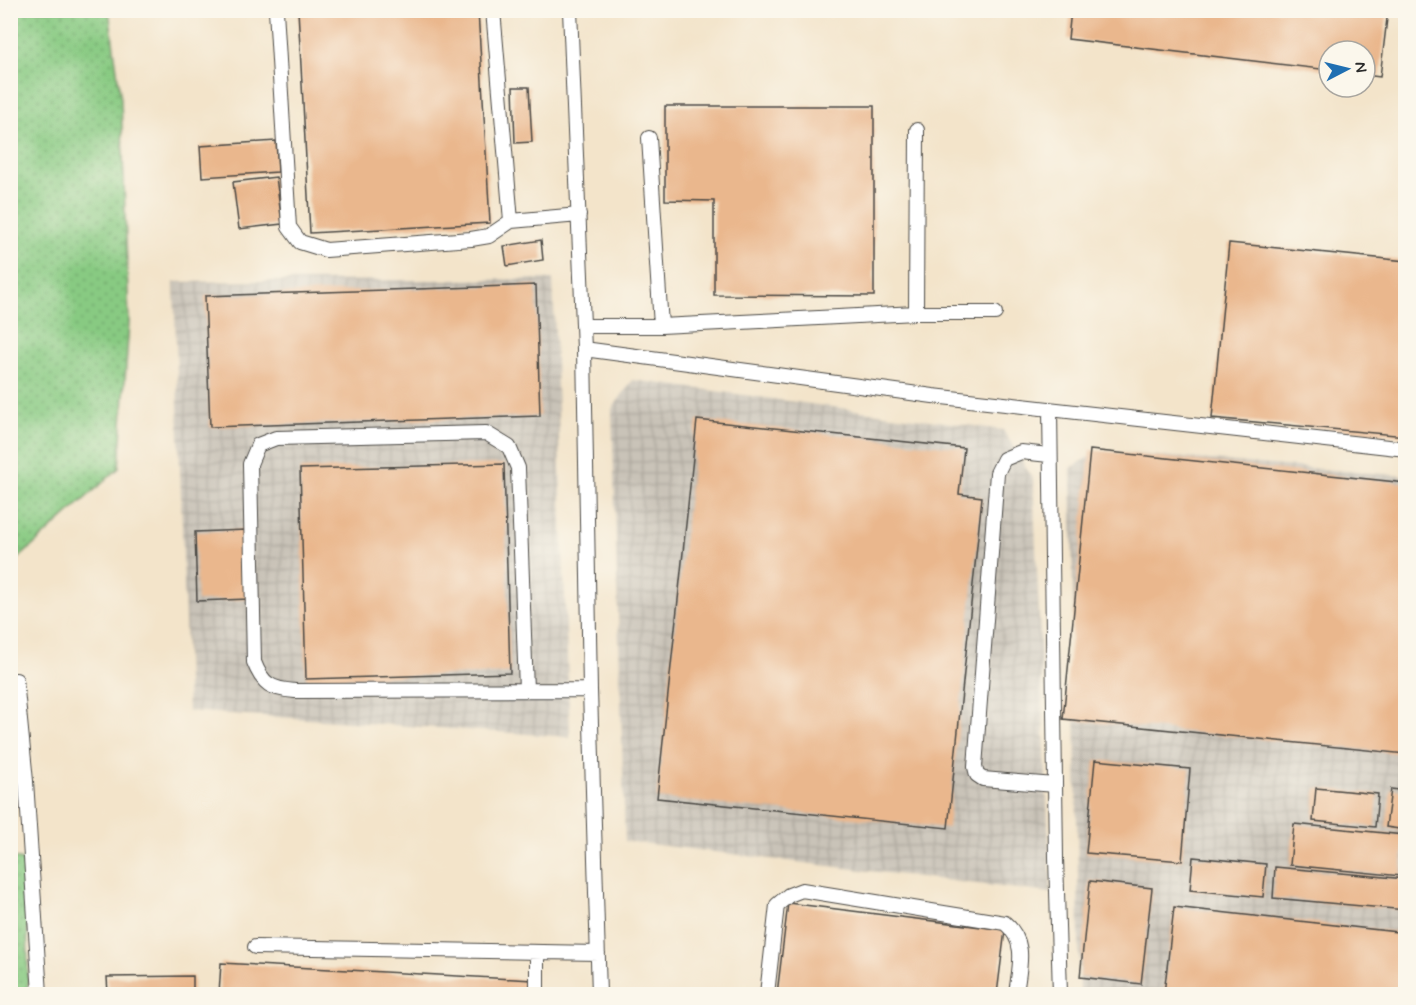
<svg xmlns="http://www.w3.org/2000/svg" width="1416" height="1005" font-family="Mynerve,sans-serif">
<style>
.industrial{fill:url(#industrial-grid)}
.grass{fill:url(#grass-dots);stroke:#5a7a56;stroke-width:1.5}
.building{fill:#eab78d}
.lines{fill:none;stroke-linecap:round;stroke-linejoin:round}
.service-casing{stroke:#494743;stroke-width:16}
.service{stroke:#fff;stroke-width:14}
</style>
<defs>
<pattern id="industrial-grid" width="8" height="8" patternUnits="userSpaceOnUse" patternTransform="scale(1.5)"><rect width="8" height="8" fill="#c9c3b8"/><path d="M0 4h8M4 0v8" fill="none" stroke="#ada89e"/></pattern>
<pattern id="grass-dots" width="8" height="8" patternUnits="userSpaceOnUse" patternTransform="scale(1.5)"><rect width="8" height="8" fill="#88ca82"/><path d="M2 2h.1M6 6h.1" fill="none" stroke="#6fa46b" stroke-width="1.8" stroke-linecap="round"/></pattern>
</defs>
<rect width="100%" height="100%" fill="#fbf7ec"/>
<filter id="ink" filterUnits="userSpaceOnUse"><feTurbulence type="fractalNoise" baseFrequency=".0167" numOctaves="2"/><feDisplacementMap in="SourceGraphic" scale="12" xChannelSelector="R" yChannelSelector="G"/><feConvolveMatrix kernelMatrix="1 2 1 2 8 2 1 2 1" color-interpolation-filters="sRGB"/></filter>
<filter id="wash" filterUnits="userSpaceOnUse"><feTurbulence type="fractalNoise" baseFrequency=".008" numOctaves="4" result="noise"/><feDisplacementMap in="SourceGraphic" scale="24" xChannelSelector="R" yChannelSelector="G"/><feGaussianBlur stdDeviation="1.35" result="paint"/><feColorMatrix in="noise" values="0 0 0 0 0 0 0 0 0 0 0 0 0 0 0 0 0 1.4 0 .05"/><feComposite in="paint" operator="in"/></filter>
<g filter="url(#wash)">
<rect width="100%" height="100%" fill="#f3e4ca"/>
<path class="industrial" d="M553,279l17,458 -382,-26 -14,-429z
M633,380l370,50 30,49 18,414 -426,-52 -13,-432z
M1099,451l306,25v518h-325l-9,-526z"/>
<path class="grass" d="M11,10l98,1 12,89 8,222 -10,146 -99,89 -9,3z
M10,857l17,4 1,133h-17z"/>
<g id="blocks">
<path class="building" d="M298,10h180l12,213 -180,10z
M1071,10h317l-8,67 -15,-2v-24h-36v19l-261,-31z
M513,87h16l3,55 -17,1z
M665,106h209v190l-160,-1v-94l-49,-1z
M276,141l2,31 -76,5 -2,-31z
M276,177l6,47 -43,5 -6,-47z
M541,240l2,20 -36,6 -3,-20z
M1229,243l177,18v175l-194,-18z
M536,285l4,131 -330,11 -5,-131z
M697,420l267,28 -5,46 23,3 -34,331 -291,-30z
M1090,450l316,33v271l-343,-35z
M504,464l6,209 -204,6 -6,-210z
M246,530l3,69 -52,2 -2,-69z
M1095,760l95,9 -8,92 -96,-8z
M1316,788l62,6 -3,33 -62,-6z
M1391,789l15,2v39l-20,-3z
M1294,824l110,11 -3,41 -111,-11z
M1193,857l73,7 -3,33 -73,-7z
M1275,867l131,12v31l-133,-12z
M1090,881l62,7 -11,96 -61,-7z
M788,903l217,27 -8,64h-220z
M1174,907l232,26v61h-242z
M221,963l312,17 -1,14h-313z
M193,976v18h-85l-1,-17z"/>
</g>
</g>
<g filter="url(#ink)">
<use href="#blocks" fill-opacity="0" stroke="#494743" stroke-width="1.5"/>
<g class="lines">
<defs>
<path id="service" d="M276,10l13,217 11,15 26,8 145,-11 18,-3 22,-15
M493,10l18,211 68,-6
M570,10l14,339 349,47 473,53
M916,313l1,-183
M583,326h78l-12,-188
M661,326l255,-13h79
M584,349l6,341 9,304
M1050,409l6,448 4,137
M1049,455l-28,-3 -17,7 -7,14 -22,294 2,8 6,4 72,6
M16,680l10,101 14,213
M526,690l-8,-222 -9,-21 -23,-14 -210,5 -18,7 -8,19 4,198c9,23 17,27 41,29l295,-1
M255,947l343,6
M537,952v42
M767,994l10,-89 12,-10 13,-5 203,33c23,20 14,44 11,71"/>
</defs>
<use href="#service" class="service-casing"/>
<use href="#service" class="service"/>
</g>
</g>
<rect width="1416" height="1005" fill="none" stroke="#fbf7ec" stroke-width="36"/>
<g transform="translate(1347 69) rotate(83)"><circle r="28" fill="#fbf7ec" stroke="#a8a59f" stroke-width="1.5"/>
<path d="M0-4.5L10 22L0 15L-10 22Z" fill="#1f6fb2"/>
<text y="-9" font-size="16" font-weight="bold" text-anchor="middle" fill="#2b2b2b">N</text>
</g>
</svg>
